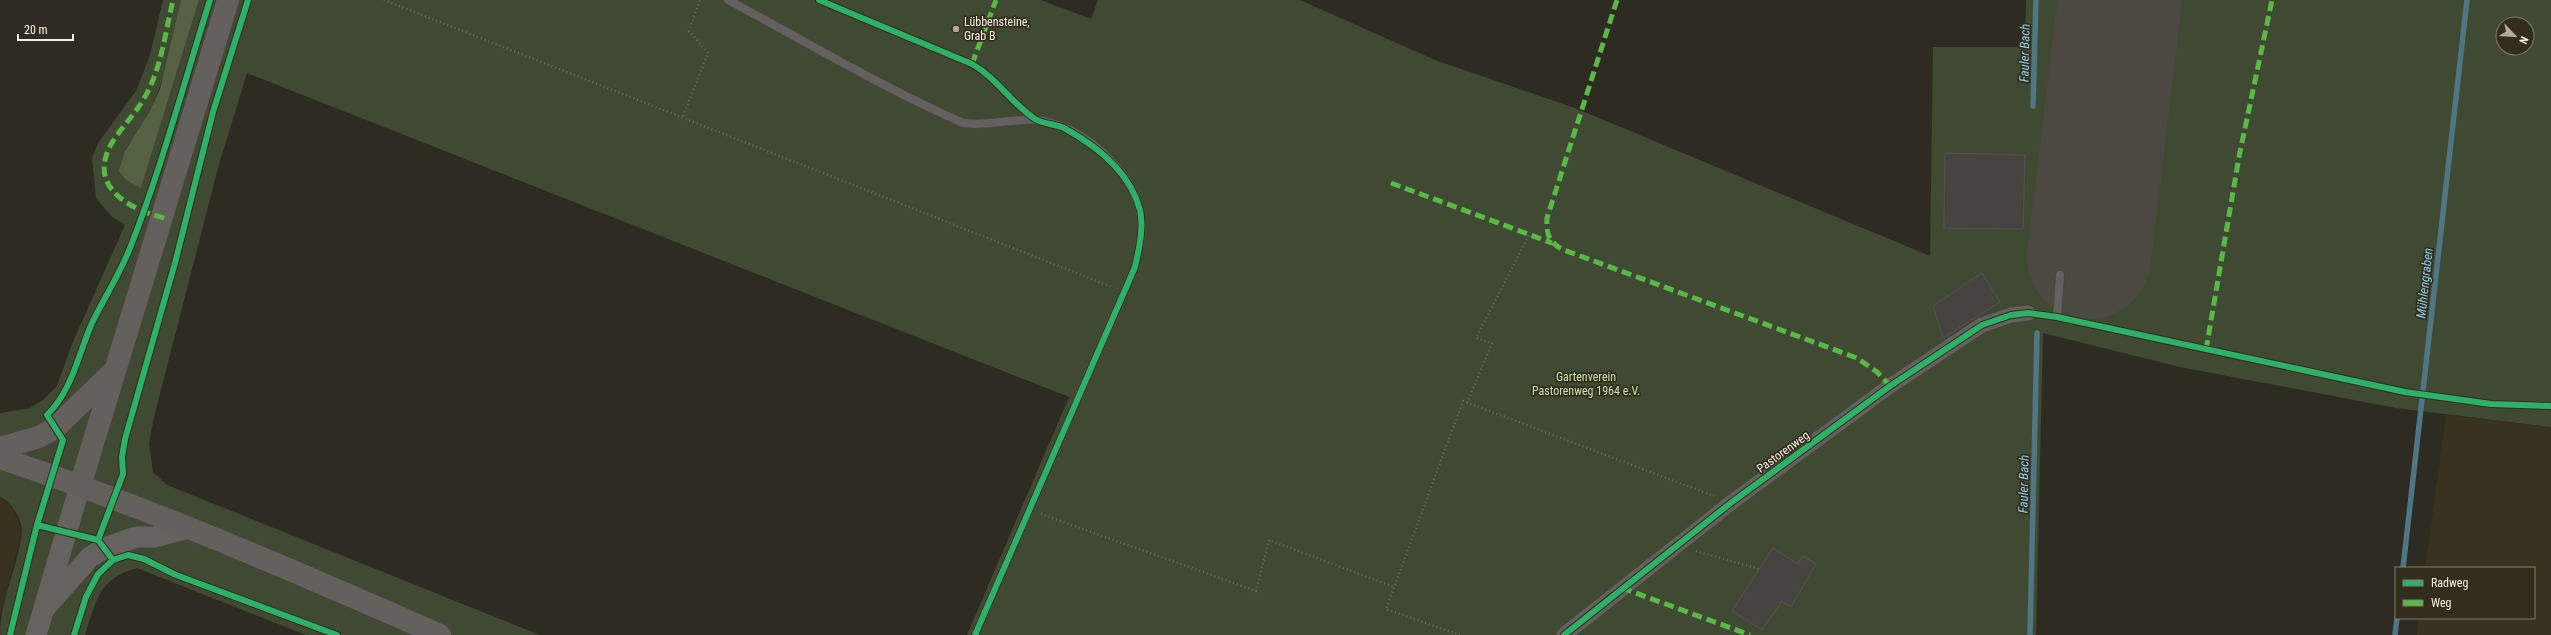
<svg xmlns="http://www.w3.org/2000/svg" width="2551" height="635" font-family="'Roboto Condensed',sans-serif">
<style>
.built{fill:#39321e}
.green{fill:#404a32;fill-rule:evenodd}
.forest{fill:#546143}
.lines{fill:none;stroke-linecap:round;stroke-linejoin:round}
.stream{stroke:#507583;stroke-width:5.5}
.runway{stroke:#4c4842;stroke-width:124}
.building{fill:#464341;stroke:#565252}
.service-casing{stroke:#49463f;stroke-width:10}
.minor-casing{stroke:#49463f;stroke-width:16}
.secondary-casing{stroke:#49463f;stroke-width:22}
.primary-casing{stroke:#49463f;stroke-width:24}
.path{stroke:#6a6764;stroke-width:2.5;stroke-dasharray:1 3;stroke-linecap:butt}
.service{stroke:#64605f;stroke-width:8}
.minor{stroke:#64605f;stroke-width:15}
.secondary{stroke:#65625f;stroke-width:21}
.primary{stroke:#64605d;stroke-width:22}
.quiet{stroke:#58b947;stroke-width:5;stroke-dasharray:10 5;stroke-linecap:butt}
.cycleway-casing{stroke:#332d1e;stroke-width:8}
.cycleway{stroke:#2db169;stroke-width:6}
.poi-dot{fill:#b0aca3;stroke:#332d1e;stroke-width:1.5}
.labels{text-anchor:middle;stroke-width:3.5;stroke-linejoin:round;paint-order:stroke}
.poi-label{font-size:12px;fill:#f6f2e8;stroke:#332d1e;text-anchor:start}
.park-label{font-size:12px;fill:#c7e2a8;stroke:#332d1e}
.street-label{font-size:12px;fill:#f6f2e8;stroke:#332d1e}
.water-label{font-size:13px;font-style:italic;fill:#8bd2ef;stroke:#332d1e}
</style>
<rect width="100%" height="100%" fill="#2e2b23"/>
<path class="built" d="M2446,415l105,12v208h-134l2,-17h115v-50h-109z
M0,497l14,13 8,21 -22,87z"/>
<path class="green" d="M163,0h18c-6,30 -11,61 -22,89 -8,22 -22,42 -34,62l16,37 58,-188h842l50,19 7,-19h202l135,60 140,48 355,148 3,-209h92l1,-47h525v427l-155,-19 -216,-41 -137,-34 -7,302h-1069l102,-238 -822,-324 -29,95 -64,249 -5,26 4,29 14,13 373,150h-234l-169,-67c-38,10 -41,33 -52,67h-85c0,-36 18,-68 22,-103 1,-12 -11,-31 -22,-35v-84l30,-5 14,-9 13,-13 15,-42 53,-119 -13,-8 -16,-19 -4,-40 6,-15 38,-52 14,-36zM2503,24h24v24h-24z"/>
<path class="forest" d="M181,0h18l-58,188 -15,-8 -7,-9 6,-20 24,-39 11,-23z"/>
<g class="lines">
<path class="stream" d="M2033,106l3,-106
M2403,568l64,-568
M2030,635l7,-302
M2395,635l2,-17"/>
<path class="runway" d="M2089,257l31,-257"/>
</g>
<path class="building" d="M1945,153l80,2 -2,74 -79,-1z
M1982,273l18,29 -57,36 -10,-32z
M1773,548l25,16 5,-8 13,8 -25,43 -9,-6 -20,29 -30,-19z"/>
<g class="lines">
<defs>
<path id="service" d="M728,0c77,41 153,87 233,122 15,6 55,-4 75,-2 44,4 93,47 104,91 4,18 -1,38 -5,56l-160,368
M2057,317l3,-42"/>
<path id="minor" d="M1564,635l168,-133 158,-116 92,-61 29,-10 17,-2"/>
<path id="secondary" d="M44,609l46,-52 15,-9 31,-11h18l34,-9
M36,635l44,-149"/>
<path id="primary" d="M0,448l39,-11 16,-9 58,-56
M0,458c149,50 295,113 440,177
M80,486l148,-486"/>
</defs>
<use href="#service" class="service-casing"/>
<use href="#minor" class="minor-casing"/>
<use href="#secondary" class="secondary-casing"/>
<use href="#primary" class="primary-casing"/>
<path class="path" d="M384,0l728,287
M683,116l25,-63 -19,-22 11,-31
M1467,403l25,-60 -16,-5 53,-103
M1041,514l215,77 13,-51 125,47
M1696,551l63,18
M1460,635l-74,-26 77,-208 251,95"/>
<use href="#service" class="service"/>
<use href="#minor" class="minor"/>
<use href="#secondary" class="secondary"/>
<use href="#primary" class="primary"/>
<path class="quiet" d="M1617,0l-70,218c-1,17 2,25 17,32l293,108 20,14 13,14
M972,64l24,-64
M1391,183l161,60
M164,218c-38,-10 -78,-33 -51,-77 11,-17 26,-31 35,-50 14,-28 18,-61 25,-91
M2206,350l33,-193 33,-157
M1622,588l128,47"/>
<defs>
<path id="cycleway" d="M819,0l153,64c25,14 40,40 63,55 8,5 20,5 29,9 33,18 66,44 76,82 4,18 -1,39 -5,57l-160,368
M37,525l61,15 15,20
M98,540l25,-66 -1,-17 3,-18 50,-176 38,-151 35,-112
M10,635l27,-110 26,-85 -16,-25c26,-26 31,-60 45,-92 12,-25 28,-49 38,-75 32,-81 54,-166 80,-248
M74,635l12,-38 12,-23 15,-14 15,-5 16,4 32,16 161,60
M1564,635l168,-133 158,-116 77,-51 15,-10 29,-10 17,-2 29,4 348,75 86,12 60,2"/>
</defs>
<use href="#cycleway" class="cycleway-casing"/>
<use href="#cycleway" class="cycleway"/>
</g>
<circle class="poi-dot" cx="956" cy="29" r="4"/>
<g class="labels">
<g class="poi-label">
<text x="964" y="26">Lübbensteine,<tspan x="964" dy="14">Grab B</tspan></text>
</g>
<g class="park-label">
<text x="1586" y="381">Gartenverein<tspan x="1586" dy="14">Pastorenweg 1964 e.V.</tspan></text>
</g>
<g class="street-label">
<text transform="translate(1783 452) rotate(-36)" y="4">Pastorenweg</text>
</g>
<g class="water-label">
<text transform="translate(2024 53) rotate(-89)" y="5">Fauler Bach</text>
<text transform="translate(2424 283) rotate(-84)" y="5">Mühlengraben</text>
<text transform="translate(2023 484) rotate(-89)" y="5">Fauler Bach</text>
</g>
</g>
<rect x="2395" y="567" width="140" height="52" fill="#332d1e" stroke="#817c6f"/>
<rect x="2403" y="580" width="20" height="6" fill="#2db169" stroke="#817c6f"/>
<text x="2431" y="587" font-size="12" fill="#f6f2e8">Radweg</text>
<rect x="2403" y="600" width="20" height="6" fill="#58b947" stroke="#817c6f"/>
<text x="2431" y="607" font-size="12" fill="#f6f2e8">Weg</text>
<g transform="translate(2515 36) rotate(115)"><circle r="19" fill="#332d1e" stroke="#817c6f"/>
<path d="M0-3L7 15L0 10L-7 15Z" fill="#b0aca3"/>
<text y="-6" font-size="11" font-weight="bold" text-anchor="middle" fill="#f6f2e8">N</text>
</g>
<path d="M18 34v6h55v-6" fill="none" stroke="#f6f2e8" stroke-width="2"/>
<text x="24" y="34" font-size="12" fill="#f6f2e8" stroke="#332d1e" stroke-width="3" paint-order="stroke">20 m</text>
</svg>
